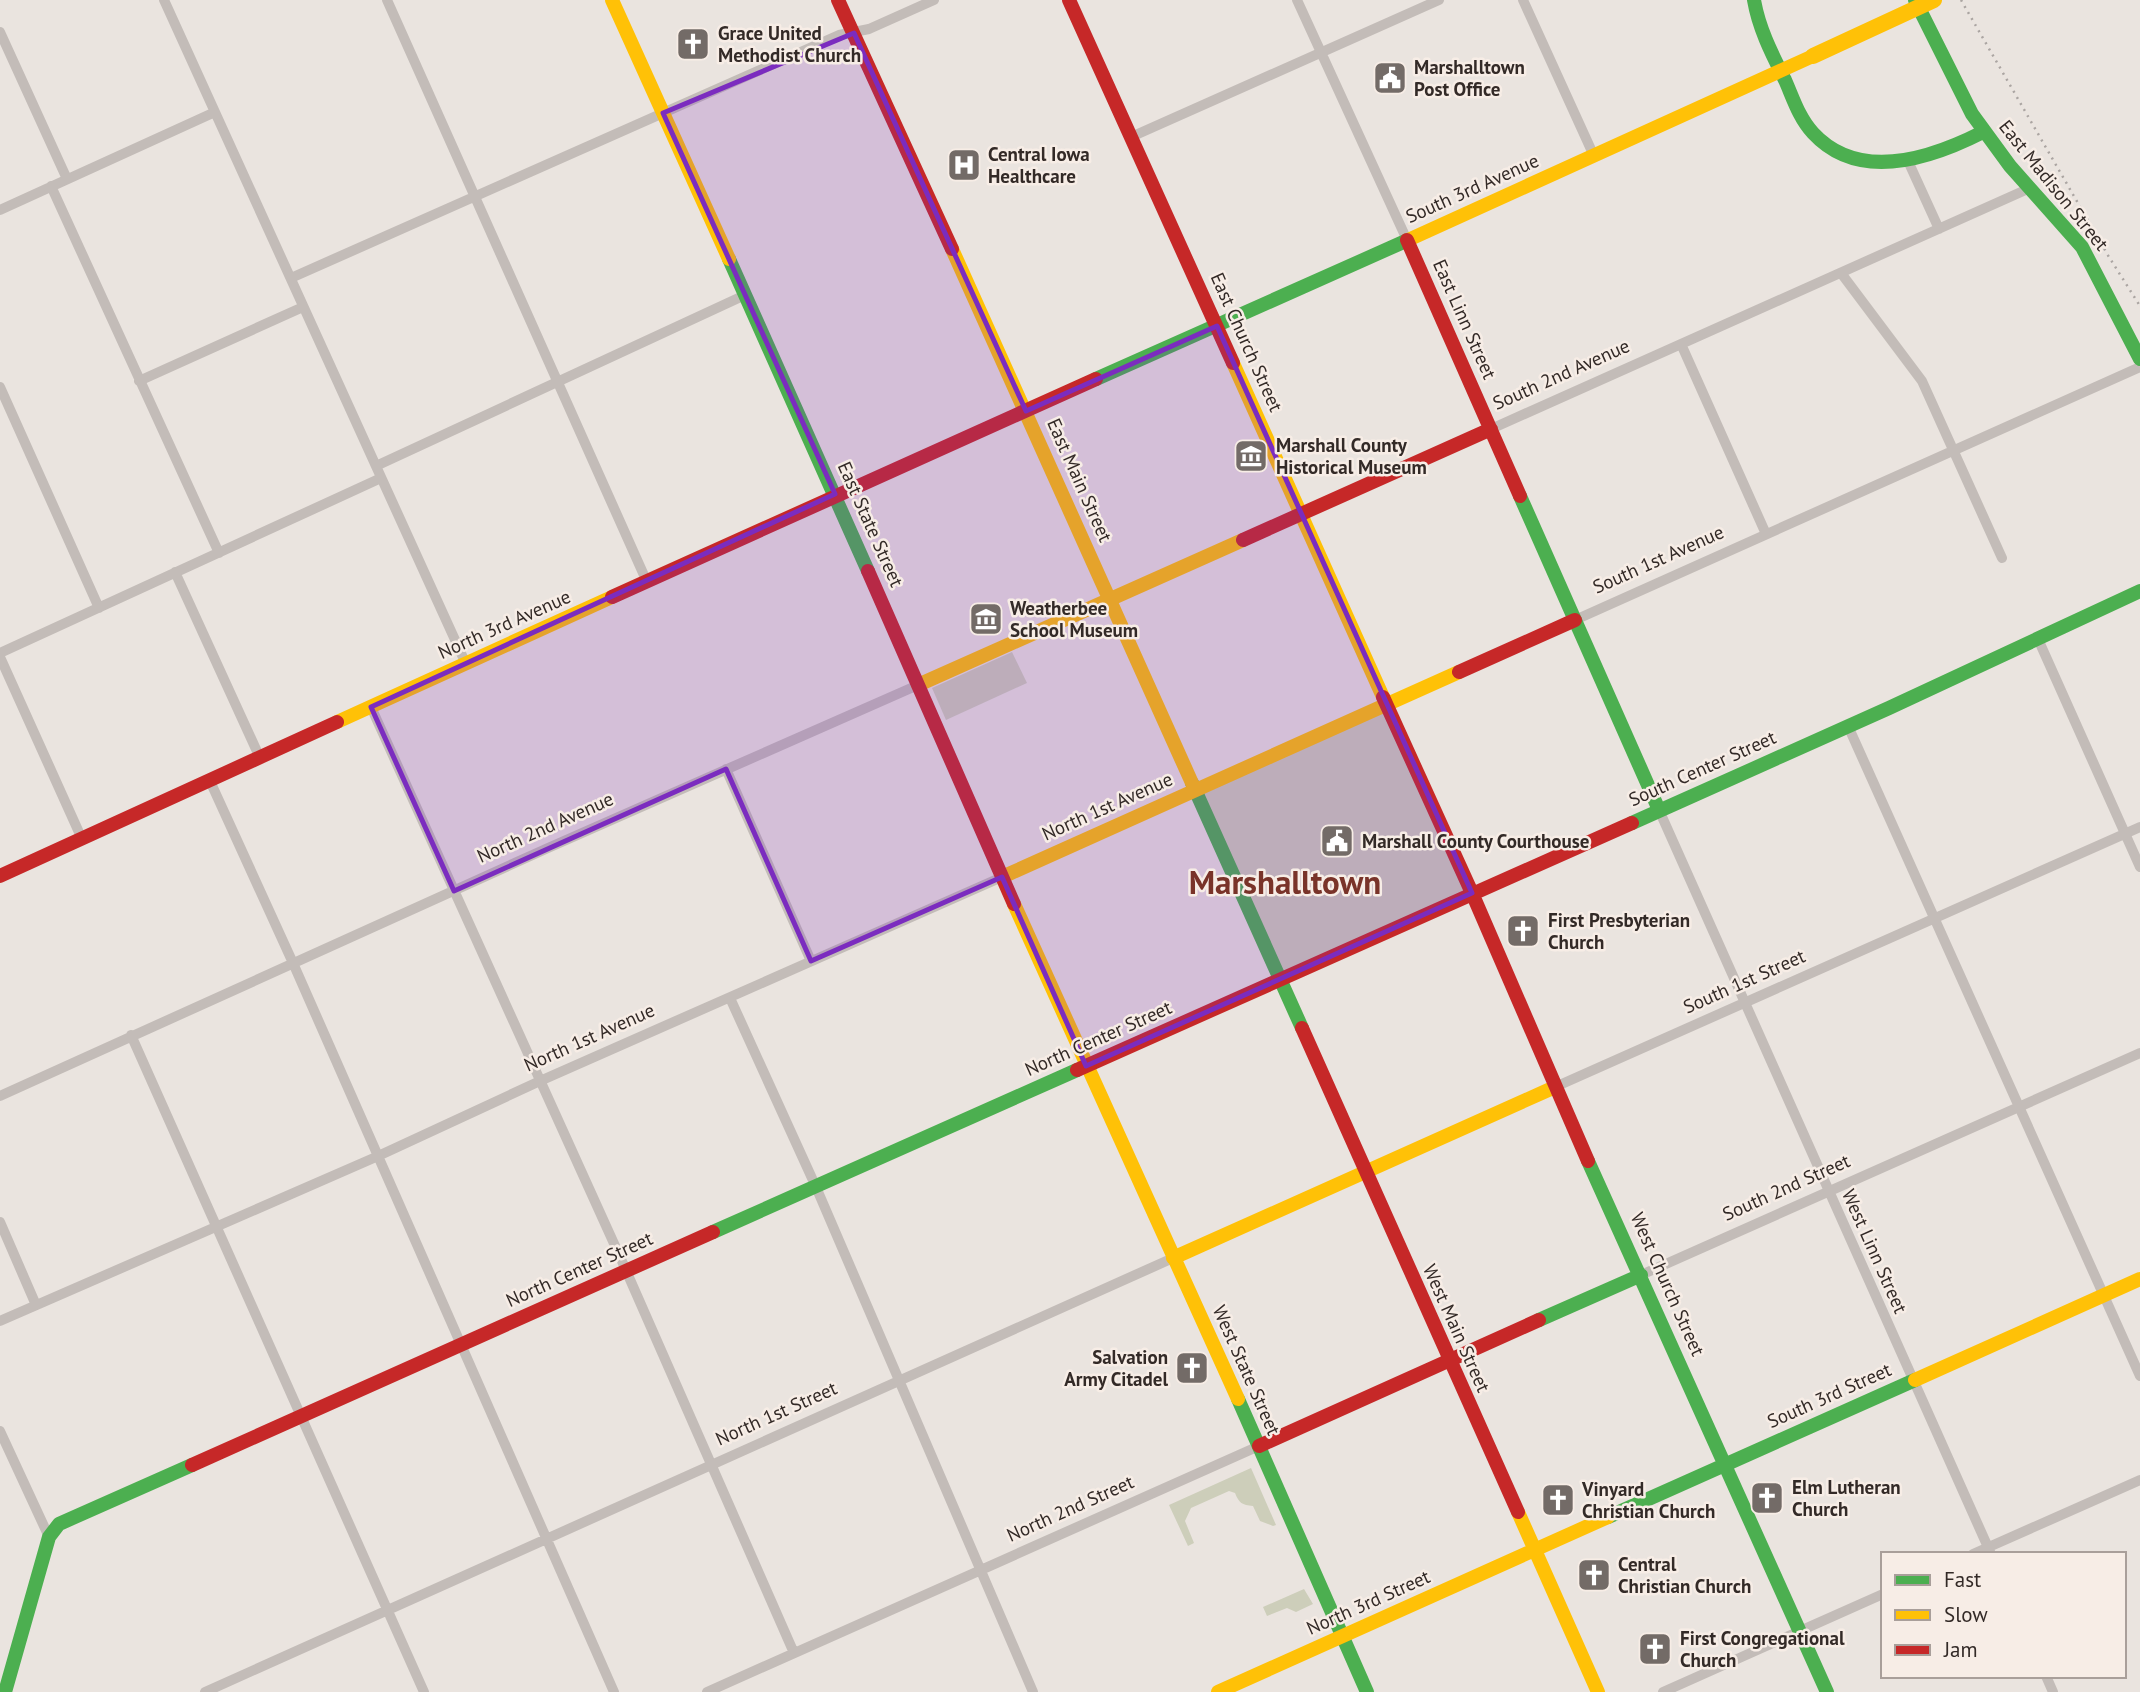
<svg xmlns="http://www.w3.org/2000/svg" width="2140" height="1692" font-family="'PT Sans',sans-serif">
<style>
.green{fill:#cdceba}
.lines{fill:none;stroke-linecap:round;stroke-linejoin:round}
.street{stroke:#c3bcb8;stroke-width:10}
.fast{stroke:#4caf50;stroke-width:14}
.slow{stroke:#ffc107;stroke-width:14}
.jam{stroke:#c62828;stroke-width:14}
.rail{stroke:#aba5a2;stroke-width:2.5;stroke-dasharray:2 5;stroke-linecap:butt}
.slow-bridge{stroke:#ffc107;stroke-width:16}
.marked{fill:#7b2cbf;fill-opacity:0.2;stroke:#7b2cbf;stroke-width:5;stroke-linejoin:round}
.labels{text-anchor:middle;stroke-width:5;stroke-linejoin:round;paint-order:stroke}
.poi-label{font-size:19px;font-weight:bold;fill:#332a27;stroke:#f7ede6;text-anchor:start}
.street-label{font-size:19px;fill:#332a27;stroke:#f7ede6}
.town-label{font-size:33px;font-weight:bold;fill:#793329;stroke:#f7ede6}
</style>
<rect width="100%" height="100%" fill="#eae4df"/>
<path class="green" d="M1012,652l15,31 -81,37 -14,-32z
M1386,704l86,189 -193,87 -85,-190z
M1251,1468l25,57 -3,1 -13,-5 -7,-15c-11,-1 -14,-3 -18,-13l-6,-2 -38,17 -6,13 9,22 -6,3 -19,-41z
M1304,1589l9,15 -17,8 -9,-4 -20,8 -4,-9z"/>
<g class="lines">
<path class="street" d="M164,0l302,664
M387,0l260,582
M1297,0l110,240
M1523,0l71,156
M0,32l67,147
M1131,137l308,-137
M1908,161l31,68
M51,186l168,367
M0,210l215,-98
M1841,273l81,108 80,177
M291,278l548,-243 30,-6 65,-29
M1681,344l85,190
M139,381l164,-74
M0,387l99,221
M1491,429l539,-241
M376,466l369,-171
M175,572l85,186
M1575,620l565,-253
M2038,639l102,228
M0,653l381,-175
M0,657l82,182
M371,707l250,552 173,394
M1848,726l292,650
M726,769l85,192
M210,781l83,182 321,729
M1659,810l332,744
M730,998l86,189 217,505
M131,1035l293,657
M1555,1087l585,-260
M0,1096l548,-248 370,-163
M0,1222l36,83
M1641,1275l499,-222
M0,1321l376,-164 164,-76 462,-204
M0,1431l49,106
M1973,1554l167,-74
M2046,1676l7,16
M205,1692l968,-434
M707,1692l552,-246
M1663,1692l220,-98"/>
<path class="fast" d="M1754,0c5,29 18,54 31,80 8,18 14,38 28,53 46,50 119,25 170,-1
M1915,0l57,114 38,52 72,81 58,112
M729,259l139,312
M1096,379l312,-139
M1520,496l139,314
M1192,783l110,245
M1632,823l257,-115 251,-117
M1588,1161l239,531
M713,1232l364,-162
M1539,1320l102,-45
M1238,1399l129,293
M1608,1517l307,-137
M5,1692l44,-155 10,-13 133,-59"/>
<path class="slow" d="M612,0l117,259
M1408,240l405,-184
M952,249l240,534
M1233,363l150,334
M918,685l325,-145
M337,722l275,-125
M1002,877l457,-205
M1014,904l224,495
M1173,1258l382,-171
M1915,1380l225,-101
M1518,1512l80,180
M1218,1692l390,-175"/>
<path class="jam" d="M838,0l114,249
M1069,0l164,363
M1407,240l113,256
M1243,540l248,-111
M868,571l146,333
M612,597l484,-218
M1459,672l116,-52
M1383,697l89,196 116,268
M0,876l337,-154
M1302,1028l216,484
M1077,1070l555,-247
M1259,1446l280,-126
M192,1465l521,-233"/>
<path class="rail" d="M1961,0l148,257 31,49"/>
<path class="slow-bridge" d="M1813,56l121,-56"/>
</g>
<path class="marked" d="M854,33l172,378 191,-85 255,567 -386,173 -84,-189 -191,84 -85,-192 -272,122 -83,-184 464,-213 -172,-381z"/>
<defs>
<symbol id="church-square" viewBox="-11 -11 22 22"><rect x="-9" y="-9" width="18" height="18" rx="4" fill="#736b67" stroke="#f7ede6"/><path d="M-1.2-6h2.4v3.5h3.3v2.4h-3.3V6h-2.4V-.1h-3.3v-2.4h3.3Z" fill="#fff"/></symbol>
<symbol id="civic-square" viewBox="-11 -11 22 22"><rect x="-9" y="-9" width="18" height="18" rx="4" fill="#736b67" stroke="#f7ede6"/><path d="M-.6-6.5H3V-4.5H.6V-3L4-1V1h2V6H-6V1h2V-1L-.6-3ZM-1.2 2.5V6h2.4V2.5Z" fill="#fff"/></symbol>
<symbol id="hospital-square" viewBox="-11 -11 22 22"><rect x="-9" y="-9" width="18" height="18" rx="4" fill="#736b67" stroke="#f7ede6"/><path d="M-5-5h3v3.5h4V-5h3V5h-3V1.5h-4V5h-3Z" fill="#fff"/></symbol>
<symbol id="museum-square" viewBox="-11 -11 22 22"><rect x="-9" y="-9" width="18" height="18" rx="4" fill="#736b67" stroke="#f7ede6"/><path d="M0-6L6-3V-2H-6V-3ZM-5-1h2V3h-2ZM-1-1h2V3h-2ZM3-1h2V3H3ZM-6 4H6V6H-6Z" fill="#fff"/></symbol>
</defs>
<g fill-rule="evenodd">
<use href="#church-square" x="674" y="25" width="38" height="38"/>
<use href="#civic-square" x="1371" y="59" width="38" height="38"/>
<use href="#hospital-square" x="945" y="146" width="38" height="38"/>
<use href="#museum-square" x="1232" y="437" width="38" height="38"/>
<use href="#museum-square" x="967" y="600" width="38" height="38"/>
<use href="#civic-square" x="1318" y="822" width="38" height="38"/>
<use href="#church-square" x="1504" y="912" width="38" height="38"/>
<use href="#church-square" x="1173" y="1349" width="38" height="38"/>
<use href="#church-square" x="1748" y="1479" width="38" height="38"/>
<use href="#church-square" x="1539" y="1481" width="38" height="38"/>
<use href="#church-square" x="1575" y="1556" width="38" height="38"/>
<use href="#church-square" x="1636" y="1630" width="38" height="38"/>
</g>
<g class="labels">
<g class="poi-label">
<text x="718" y="40">Grace United<tspan x="718" dy="22">Methodist Church</tspan></text>
<text x="1414" y="74">Marshalltown<tspan x="1414" dy="22">Post Office</tspan></text>
<text x="988" y="161">Central Iowa<tspan x="988" dy="22">Healthcare</tspan></text>
<text x="1276" y="452">Marshall County<tspan x="1276" dy="22">Historical Museum</tspan></text>
<text x="1010" y="615">Weatherbee<tspan x="1010" dy="22">School Museum</tspan></text>
<text x="1362" y="848">Marshall County Courthouse</text>
<text x="1548" y="927">First Presbyterian<tspan x="1548" dy="22">Church</tspan></text>
<text x="1168" y="1364" text-anchor="end">Salvation<tspan x="1168" dy="22">Army Citadel</tspan></text>
<text x="1792" y="1494">Elm Lutheran<tspan x="1792" dy="22">Church</tspan></text>
<text x="1582" y="1496">Vinyard<tspan x="1582" dy="22">Christian Church</tspan></text>
<text x="1618" y="1571">Central<tspan x="1618" dy="22">Christian Church</tspan></text>
<text x="1680" y="1645">First Congregational<tspan x="1680" dy="22">Church</tspan></text>
</g>
<g class="street-label">
<text transform="translate(2054 185) rotate(51)" y="7">East Madison Street</text>
<text transform="translate(1472 188) rotate(-24)" y="7">South 3rd Avenue</text>
<text transform="translate(1465 319) rotate(66)" y="7">East Linn Street</text>
<text transform="translate(1247 342) rotate(66)" y="7">East Church Street</text>
<text transform="translate(1561 374) rotate(-24)" y="7">South 2nd Avenue</text>
<text transform="translate(1080 480) rotate(66)" y="7">East Main Street</text>
<text transform="translate(871 524) rotate(66)" y="7">East State Street</text>
<text transform="translate(1658 559) rotate(-24)" y="7">South 1st Avenue</text>
<text transform="translate(504 624) rotate(-24)" y="7">North 3rd Avenue</text>
<text transform="translate(1702 768) rotate(-24)" y="7">South Center Street</text>
<text transform="translate(1107 806) rotate(-24)" y="7">North 1st Avenue</text>
<text transform="translate(545 827) rotate(-24)" y="7">North 2nd Avenue</text>
<text transform="translate(1744 981) rotate(-24)" y="7">South 1st Street</text>
<text transform="translate(589 1037) rotate(-24)" y="7">North 1st Avenue</text>
<text transform="translate(1098 1038) rotate(-24)" y="7">North Center Street</text>
<text transform="translate(1786 1187) rotate(-24)" y="7">South 2nd Street</text>
<text transform="translate(1875 1251) rotate(66)" y="7">West Linn Street</text>
<text transform="translate(579 1269) rotate(-24)" y="7">North Center Street</text>
<text transform="translate(1668 1284) rotate(66)" y="7">West Church Street</text>
<text transform="translate(1457 1328) rotate(66)" y="7">West Main Street</text>
<text transform="translate(1247 1370) rotate(66)" y="7">West State Street</text>
<text transform="translate(1829 1395) rotate(-24)" y="7">South 3rd Street</text>
<text transform="translate(776 1413) rotate(-24)" y="7">North 1st Street</text>
<text transform="translate(1070 1508) rotate(-24)" y="7">North 2nd Street</text>
<text transform="translate(1368 1602) rotate(-24)" y="7">North 3rd Street</text>
</g>
<g class="town-label">
<text x="1285" y="894">Marshalltown</text>
</g>
</g>
<rect x="1881" y="1552" width="245" height="126" fill="#f7ede6" stroke="#a99f9a" stroke-width="2"/>
<rect x="1895" y="1575" width="35" height="10" fill="#4caf50" stroke="#a99f9a" stroke-width="2"/>
<text x="1944" y="1587" font-size="21" fill="#332a27">Fast</text>
<rect x="1895" y="1610" width="35" height="10" fill="#ffc107" stroke="#a99f9a" stroke-width="2"/>
<text x="1944" y="1622" font-size="21" fill="#332a27">Slow</text>
<rect x="1895" y="1645" width="35" height="10" fill="#c62828" stroke="#a99f9a" stroke-width="2"/>
<text x="1944" y="1657" font-size="21" fill="#332a27">Jam</text>
</svg>
